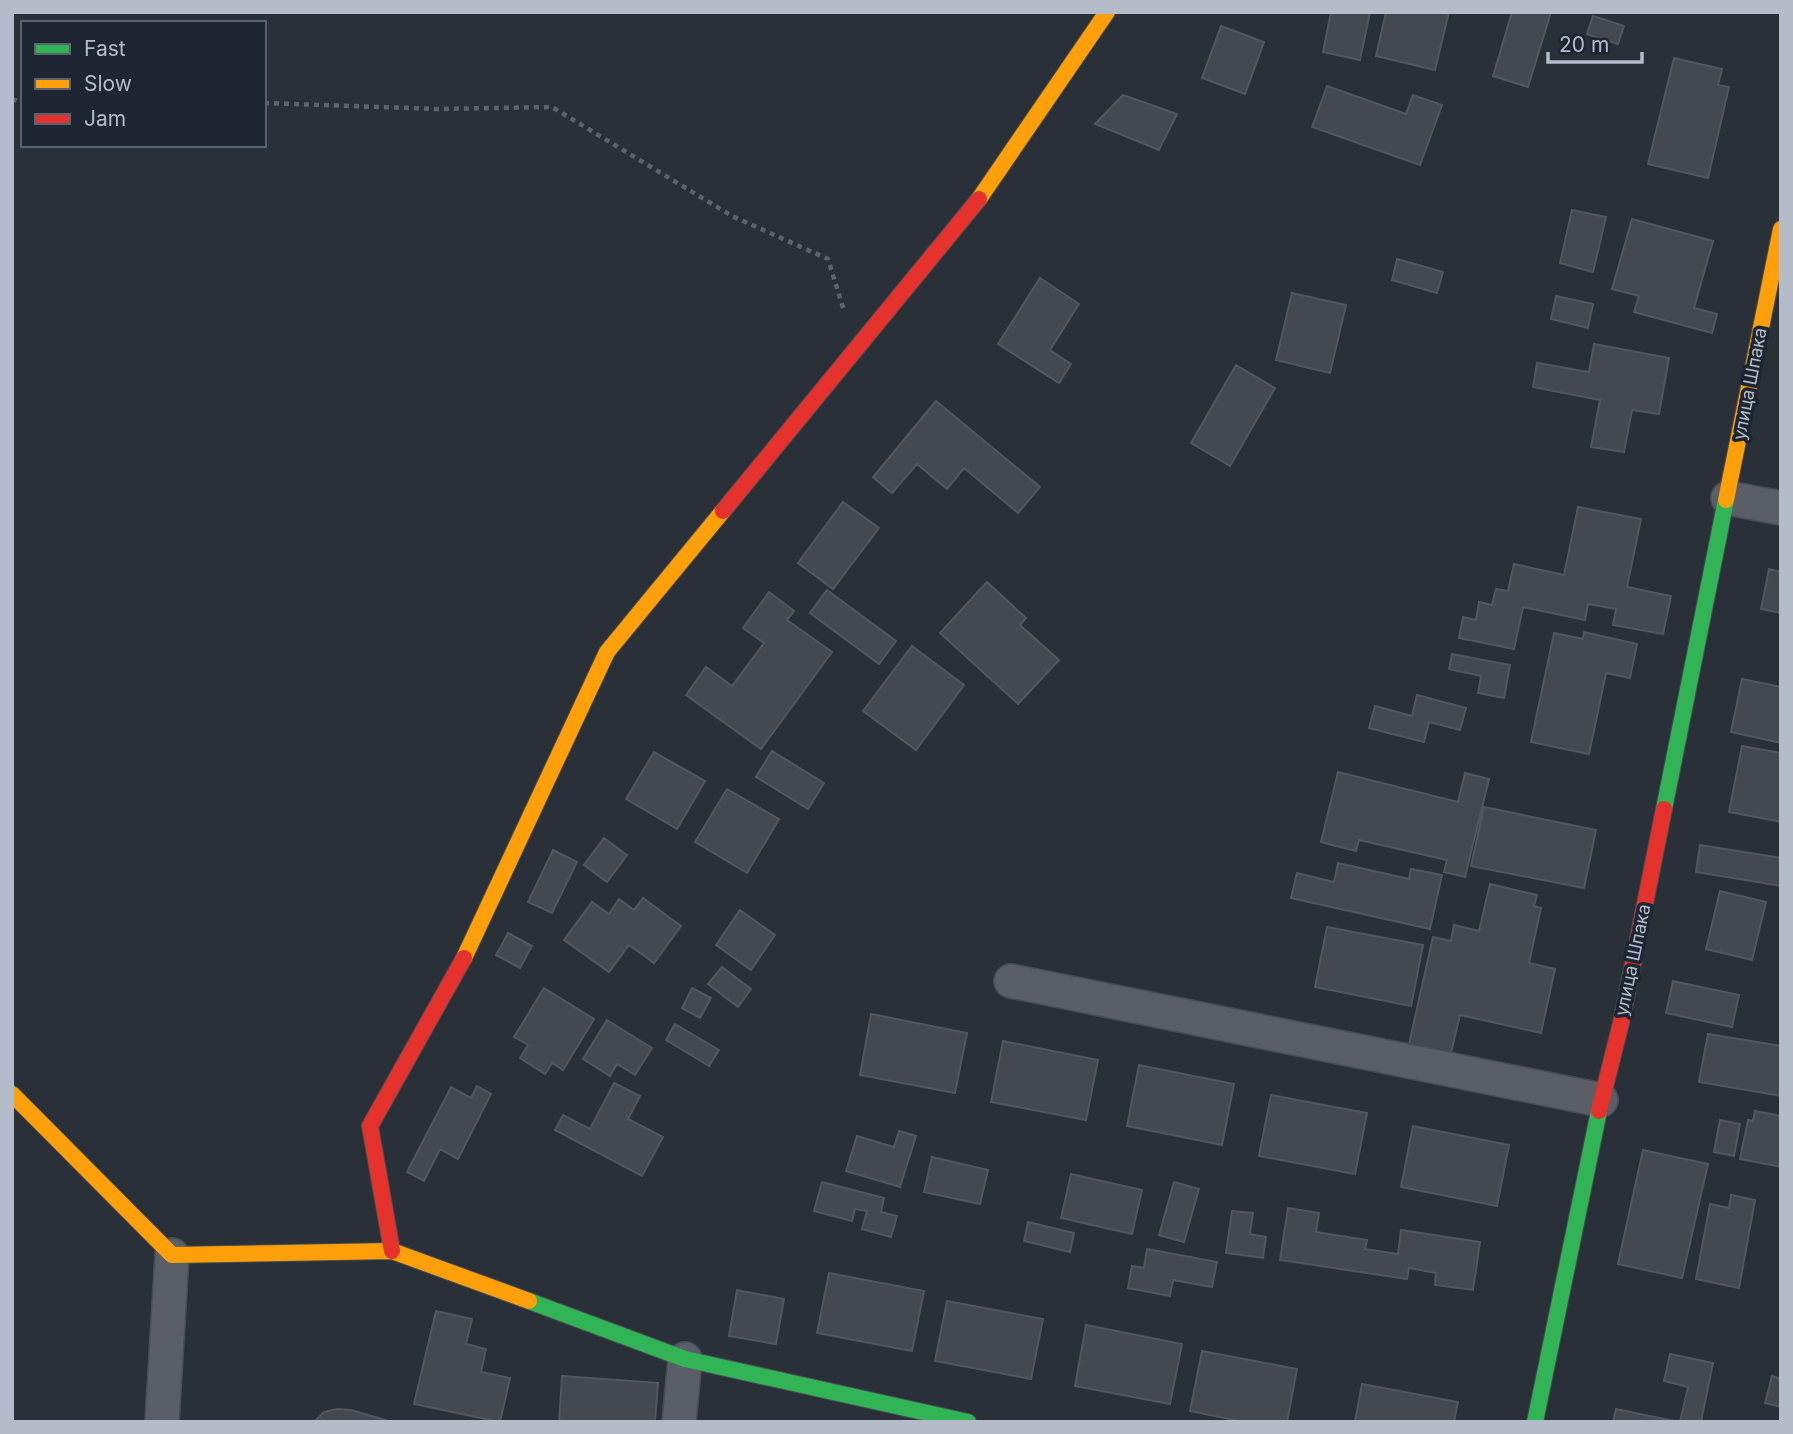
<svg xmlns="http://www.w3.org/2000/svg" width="1793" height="1434" font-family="Inter,sans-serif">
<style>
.building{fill:#444950;stroke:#52575f;stroke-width:2}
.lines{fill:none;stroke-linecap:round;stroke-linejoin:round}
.street-casing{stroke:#484c53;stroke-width:36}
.fast-casing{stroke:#484c53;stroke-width:18}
.slow-casing{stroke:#484c53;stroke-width:18}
.jam-casing{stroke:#484c53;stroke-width:18}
.path{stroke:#5d636a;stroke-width:4.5;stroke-dasharray:5 5;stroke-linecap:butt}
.street{stroke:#5a5e66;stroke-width:33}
.fast{stroke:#30b455;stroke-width:16}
.slow{stroke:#ff9f0a;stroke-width:16}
.jam{stroke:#e5322d;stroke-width:16}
.labels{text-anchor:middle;stroke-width:7;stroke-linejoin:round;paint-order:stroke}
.street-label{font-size:18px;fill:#b4bcc9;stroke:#1d2633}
</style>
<rect width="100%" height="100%" fill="#2a3038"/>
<path class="building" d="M1331,12h39l-10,48 -37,-8z
M1386,12h63l-14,58 -59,-14z
M1512,12h39l-23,75 -35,-11z
M1593,16l31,10 -6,18 -31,-10z
M1221,26l43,16 -19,52 -43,-16z
M1674,58l48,11 -4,16 11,2 -21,91 -60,-14z
M1327,86l79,28 7,-19 29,10 -22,60 -108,-38z
M1123,95l54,19 -18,36 -64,-26z
M1572,210l34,7 -13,55 -33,-9z
M1632,219l81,22 -19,67 23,6 -5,19 -78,-21 5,-16 -27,-7z
M1397,259l46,13 -6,21 -45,-13z
M1040,278l39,26 -29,46 21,14 -12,19 -61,-39z
M1292,293l54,12 -16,68 -54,-13z
M1556,296l37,8 -5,24 -37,-9z
M1594,344l75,14 -10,56 -27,-4 -8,42 -33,-5 9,-47 -67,-13 4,-24 52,9z
M1236,365l39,23 -45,78 -39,-23z
M936,401l104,86 -22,26 -54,-45 -17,21 -30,-25 -25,29 -19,-16z
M843,502l36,26 -46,61 -35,-26z
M1578,507l63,12 -14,68 44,9 -8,38 -50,-9 3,-16 -28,-5 -3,16 -62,-13 -9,42 -55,-11 4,-21 13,3 3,-18 13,3 4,-16 12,2 6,-27 50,11z
M1769,569l12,3v41l-20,-4z
M987,582l39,36 -6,7 39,35 -41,44 -78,-71z
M827,590l69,51 -17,23 -69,-51z
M769,592l25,19 -7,9 45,32 -71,97 -75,-54 20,-28 26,19 32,-43 -21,-15z
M1584,632l53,12 -7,34 -24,-5 -17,81 -58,-12 23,-109 29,6z
M912,646l52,39 -48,65 -53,-39z
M1452,654l58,11 -6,33 -26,-5 3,-17 -32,-7z
M1742,679l39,8v56l-50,-11z
M1417,695l49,13 -6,22 -31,-8 -5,20 -55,-14 6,-22 37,10z
M1742,746l39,7v69l-52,-10z
M772,751l52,32 -16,26 -52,-32z
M654,752l51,29 -28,48 -51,-30z
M1338,772l120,30 7,-29 24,6 -24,98 -21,-5 3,-12 -88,-20 -3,11 -35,-9z
M727,789l52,30 -32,54 -52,-31z
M1484,807l112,23 -12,58 -113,-22z
M604,838l23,17 -20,27 -23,-17z
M1700,845l81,13v28l-85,-14z
M553,850l24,12 -25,51 -24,-11z
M1338,863l71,16 2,-10 31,6 -12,54 -139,-31 6,-25 37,9z
M1490,884l47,11 -3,11 7,2 -12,55 26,6 -14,64 -81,-18 -9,38 -42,-9 24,-107 18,4 3,-16 25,6z
M1720,891l46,11 -14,58 -46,-11z
M643,898l38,28 -27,37 -25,-18 -20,27 -45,-32 28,-38 17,12 10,-15 15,11z
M740,910l35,25 -24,35 -35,-25z
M1327,927l96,18 -12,61 -96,-19z
M508,933l24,13 -12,22 -24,-13z
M722,967l29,22 -13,18 -30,-23z
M1673,981l66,14 -7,32 -66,-14z
M544,988l50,31 -31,51 -11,-7 -7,11 -25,-16 8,-13 -14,-8z
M692,988l19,10 -11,20 -18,-10z
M871,1014l96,19 -12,60 -95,-18z
M607,1020l45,28 -17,27 -18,-11 -7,12 -27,-17z
M675,1024l44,26 -10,16 -43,-26z
M1708,1034l73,12v50l-82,-14z
M1003,1041l95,19 -12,60 -95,-18z
M1139,1065l95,19 -12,61 -95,-19z
M614,1083l26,13 -12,23 35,18 -21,39 -87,-46 8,-15 27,14z
M477,1086l14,8 -33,65 -18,-10 -16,32 -17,-9 44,-85 20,11z
M1271,1095l96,18 -12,61 -96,-18z
M1755,1111l26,5v51l-41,-8 8,-39 5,1z
M1720,1120l20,4 -6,32 -20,-4z
M1413,1126l96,19 -12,61 -96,-19z
M899,1131l17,5 -16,51 -54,-16 11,-35 37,11z
M1643,1150l65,14 -26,114 -64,-14z
M932,1157l56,13 -8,34 -56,-12z
M1071,1174l71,16 -10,44 -71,-16z
M822,1182l62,16 -3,14 16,4 -6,21 -29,-8 5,-18 -12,-2 -3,12 -38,-10z
M1174,1182l25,7 -15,53 -25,-7z
M1731,1195l24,5 -16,88 -43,-9 14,-75 19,4z
M1288,1208l31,5 -3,19 51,8 -2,9 33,5 3,-24 79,12 -7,48 -38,-5 1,-12 -27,-5 -2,11 -127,-19z
M1232,1211l21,2 -3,21 16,3 -3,21 -37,-5z
M1028,1222l46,11 -4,19 -46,-11z
M1147,1249l70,13 -5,25 -39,-7 -3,16 -42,-8 4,-22 12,2z
M829,1273l95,18 -12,60 -95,-18z
M737,1290l47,9 -8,45 -47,-8z
M947,1301l96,18 -12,60 -96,-18z
M436,1311l36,8 -6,25 20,5 -5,23 29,6 -10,44 -86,-18z
M1086,1325l96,19 -12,60 -95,-18z
M1202,1351l95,18 -10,53h-43l-54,-11z
M1670,1354l43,9 -12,59h-21l8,-35 -24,-6z
M562,1376l96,7 -3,39h-96z
M1772,1376l9,3v28l-16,-4z
M1362,1384l96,18 -4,20h-99z
M338,1409l13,1 41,12h-78l10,-10z
M1616,1409l63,13h-66z"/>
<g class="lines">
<defs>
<path id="street" d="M1728,498l53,10
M1011,981l590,119
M162,1422l10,-167
M679,1422l6,-63"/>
<path id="fast" d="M1664,809l62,-309
M529,1301l156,58 283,63
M1535,1422l64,-311"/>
<path id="slow" d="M979,199l128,-187
M1726,500l55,-271
M464,958l143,-306 116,-141
M12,1094l160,161 220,-4 137,50"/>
<path id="jam" d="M723,511l256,-312
M1599,1111l22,-88 43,-214
M392,1251l-22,-125 94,-168"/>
</defs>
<use href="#street" class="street-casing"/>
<use href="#fast" class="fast-casing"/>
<use href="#slow" class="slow-casing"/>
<use href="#jam" class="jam-casing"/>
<path class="path" d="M12,99l11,4
M264,103l173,6 115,-2 180,109 96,43 16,52"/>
<use href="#street" class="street"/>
<use href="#fast" class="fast"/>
<use href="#slow" class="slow"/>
<use href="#jam" class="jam"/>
</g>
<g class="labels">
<g class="street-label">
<text transform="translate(1750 384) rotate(-79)" y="6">улица Шпака</text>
<text transform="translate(1633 960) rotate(-78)" y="6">улица Шпака</text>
</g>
</g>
<rect width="1793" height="1434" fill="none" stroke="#b4bcc9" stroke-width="28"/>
<rect x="21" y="21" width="245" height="126" fill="#1d2633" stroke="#59626f" stroke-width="2"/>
<rect x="35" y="44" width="35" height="10" fill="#30b455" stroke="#59626f" stroke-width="2"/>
<text x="84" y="56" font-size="21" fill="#b4bcc9">Fast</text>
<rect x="35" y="79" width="35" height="10" fill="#ff9f0a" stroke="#59626f" stroke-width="2"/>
<text x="84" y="91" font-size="21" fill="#b4bcc9">Slow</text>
<rect x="35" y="114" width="35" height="10" fill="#e5322d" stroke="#59626f" stroke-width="2"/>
<text x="84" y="126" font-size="21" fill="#b4bcc9">Jam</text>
<path d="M1548 52v10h94v-10" fill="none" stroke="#b4bcc9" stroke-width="3.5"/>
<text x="1559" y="52" font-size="21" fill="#b4bcc9" stroke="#1d2633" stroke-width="5" paint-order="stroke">20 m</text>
</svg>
